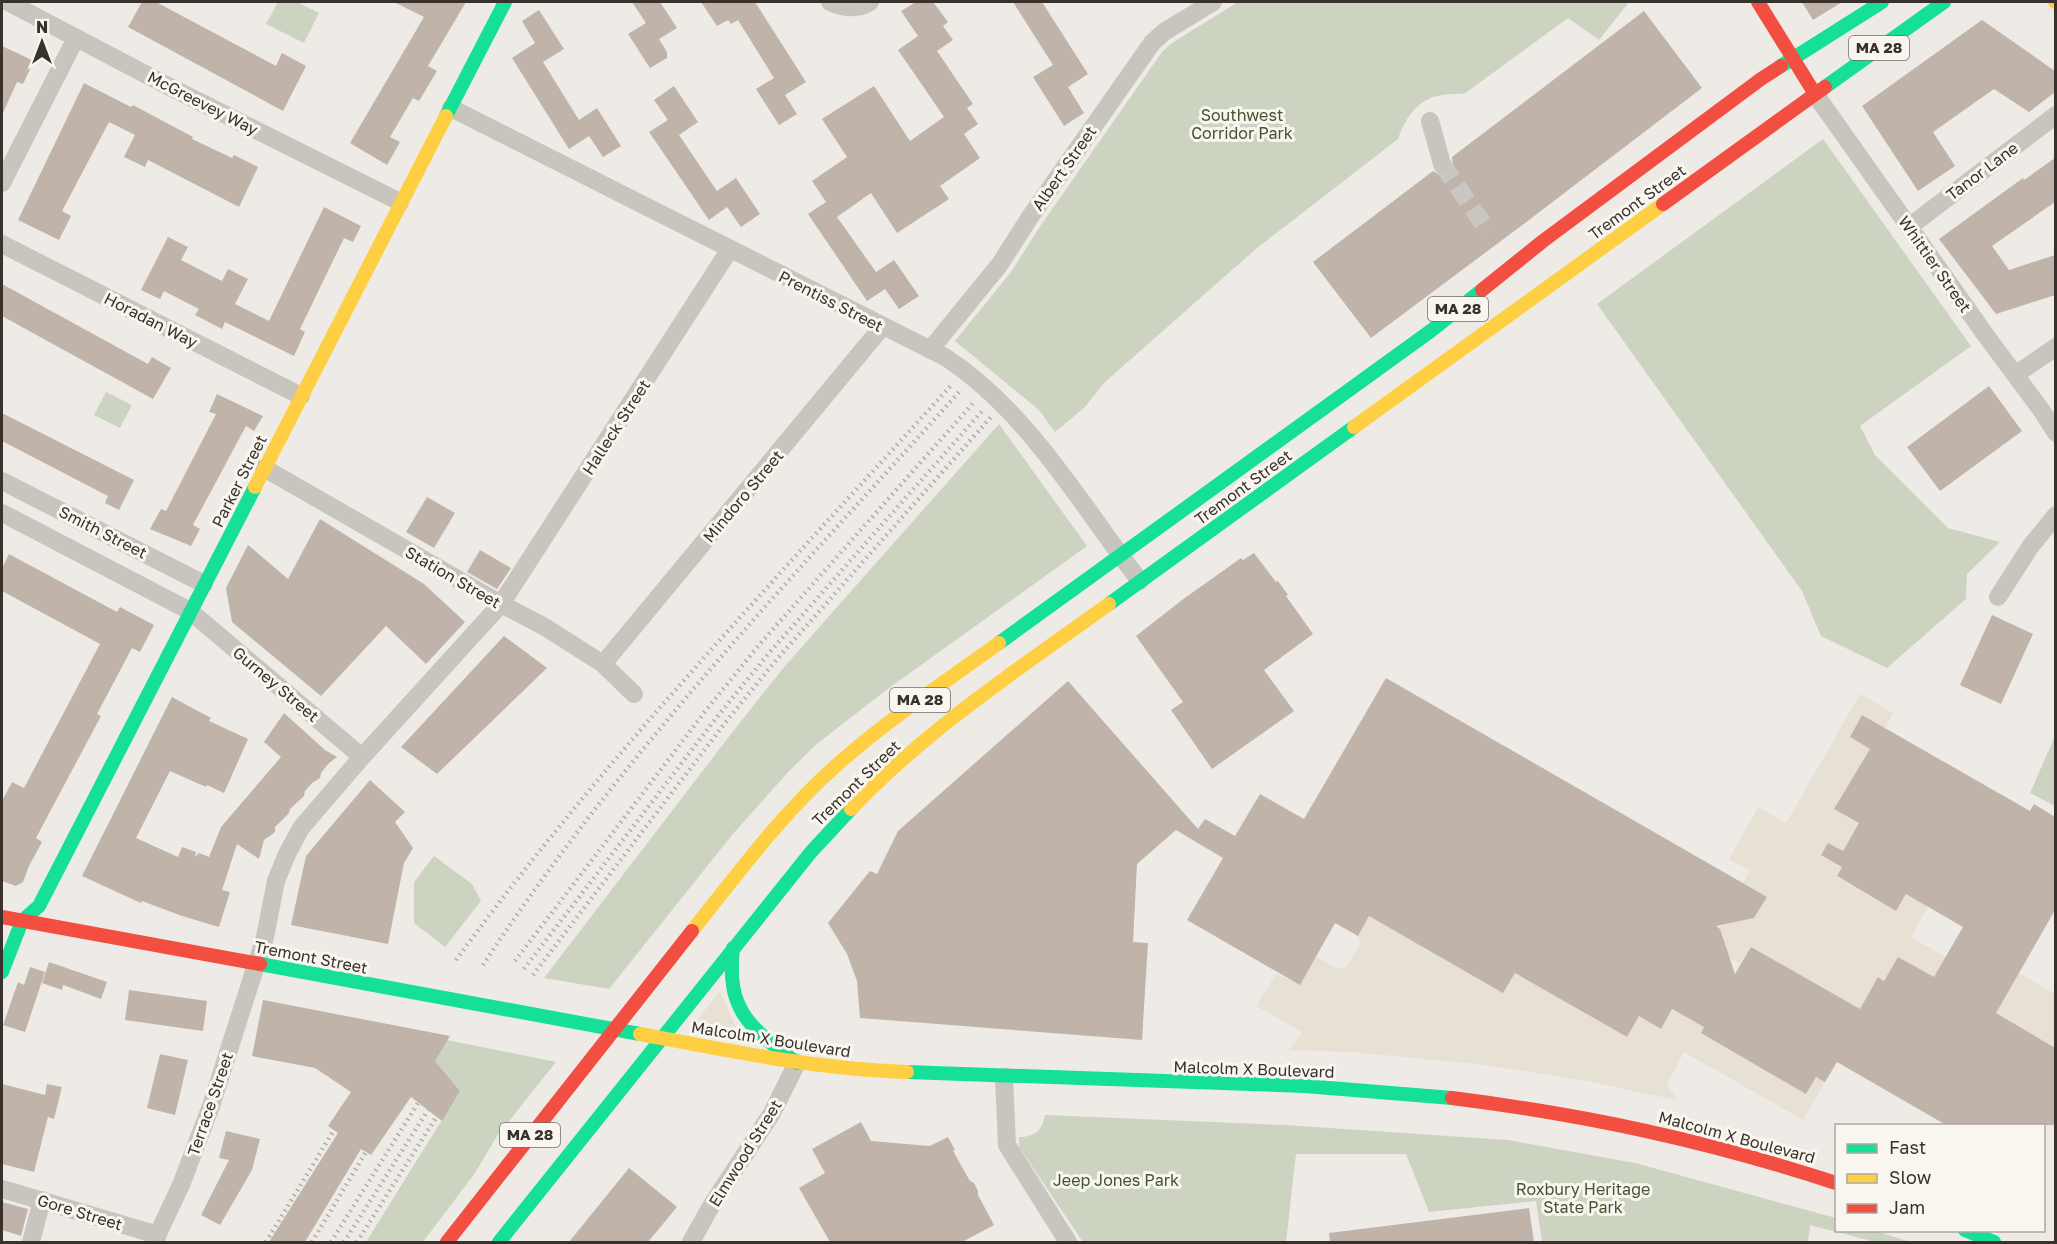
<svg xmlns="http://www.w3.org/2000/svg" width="2057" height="1244" font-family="'Golos Text',sans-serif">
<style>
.green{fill:#cdd3c1}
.plaza{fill:#e7e0d4}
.building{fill:#c0b3aa}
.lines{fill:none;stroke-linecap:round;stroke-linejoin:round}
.street-tunnel{stroke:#cac6c1;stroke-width:18;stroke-dasharray:18 9;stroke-linecap:butt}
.street{stroke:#c8c4be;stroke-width:18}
.fast{stroke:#16e098;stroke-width:14}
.slow{stroke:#ffcf43;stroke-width:14}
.jam{stroke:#f24e42;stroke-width:14}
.rail{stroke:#afaca9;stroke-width:4.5;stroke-dasharray:1.5 4.5;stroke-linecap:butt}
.labels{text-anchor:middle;stroke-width:6;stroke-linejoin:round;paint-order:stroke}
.shield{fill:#f9f6ef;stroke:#736d66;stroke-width:1.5}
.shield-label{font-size:15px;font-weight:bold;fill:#39322c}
.street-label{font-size:16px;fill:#39322c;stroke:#f9f6ef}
.park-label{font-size:16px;fill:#445532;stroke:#f9f6ef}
</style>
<rect width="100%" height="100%" fill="#eeebe6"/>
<path class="green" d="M278,2h19l22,11 -15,30 -38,-19z
M1238,2h391l-30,38 -31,-22 -104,76c-36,-2 -54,11 -66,45l-141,109 -152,134 -21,26 -29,24 -16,-22 -84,-69 56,-69 30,-47 121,-173 10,-9z
M1823,139l148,207 -111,80 15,29 73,73 52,14 -33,32 -1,25 -79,69 -66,-32 -19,-45 -205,-287z
M106,392l26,13 -12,23 -26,-13z
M999,424l88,122 -198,142 -71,55 -28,27 -58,65 -123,154 -65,-11 190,-248 51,-64z
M2055,736v70l-25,-13z
M434,856l38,28 9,17 -36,46 -31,-24v-41z
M447,1040l109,22 -59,74 -22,37 -52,69h-57l94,-151 -25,-30z
M1045,1115l240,10 223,15 127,23 201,55v12l40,1 34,11h-35l-65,-17 -2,17h-266l-6,-41 -107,11 -23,-58h-110l-10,88h-203l-64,-95v-10c16,0 23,-7 26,-22z"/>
<path class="plaza" d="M1860,694l33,19 -8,15 -23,-13 -12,22 20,12 -35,60 24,14 -16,28 -15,-8 -7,12 21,12 -5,10 59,34 14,-24 22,13 -21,37 96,55 12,-19 36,21v54l-157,-91 -14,24 -6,-4 -13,23 -9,30v-23l-105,-60 -10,17 -12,-6 -10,-32 35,-8 13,-21 -24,-14 7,-12 -21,-12 29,-52 28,16z
M1369,916l146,57 112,64 12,-21 22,13 11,-20 22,13 7,-12 10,6 -10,17 105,60 10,-16 9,5 -22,38 -119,-68 -17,32 10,16 -96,-20 -96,-15 -133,-13 -63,-2 13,-18 -46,-26 20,-32 24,10 16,-28 22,13 9,-3 13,-22 -2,-8z
M720,991l17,38h-2l-37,-7 -1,-2z"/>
<path class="building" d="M142,2h14l120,64 6,-13 24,13 -23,45 -155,-84z
M394,2h72l-38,64 9,5 -18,30 -6,-3 -23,39 10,5 -13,23 -37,-22 74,-126z
M632,2h28l17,26 -18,11 8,13v6l-17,10 -22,-34 18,-11z
M701,2h54l51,80 -21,13 12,19 -18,11 -23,-36 18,-11 -36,-58 -7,4 -3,-4 -11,6z
M916,2h17l15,20 -5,4 10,14 -16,11 36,53 -6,4 11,16 -14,10 16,24 -40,28 9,13 -52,34 -26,-40 -34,24 39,55 18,-12 25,36 -20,13 -14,-20 -18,12 -59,-87 18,-12 -14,-21 35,-24 -25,-38 52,-33 36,55 34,-24 -46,-67 20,-14 -17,-25z
M1013,2h29l46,72 -20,13 16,26 -20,13 -31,-49 20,-12z
M1802,2h40l-29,18z
M539,10l25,39 -21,13 36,58 18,-12 24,38 -18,11 -14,-21 -20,13 -57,-91 23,-15 -13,-22z
M1644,11l58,77 -185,141 -146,109 -58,-76 120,-91 7,4 10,-3 3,-6 -1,-9z
M1982,20l73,51v21l-26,20 -35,-23 -61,43 22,34 -37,25 -56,-85z
M2,46l32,15 -11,23 -6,-2 -15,33z
M84,83l47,24 2,-2 60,32 -1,2 40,19 2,-3 24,12 -19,40 -91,-47 -3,7 -21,-10 11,-22 -26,-13 -47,89 9,5 -12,24 -41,-20z
M674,86l24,36 -19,13 38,56 19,-13 24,36 -19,13 -14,-20 -18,13 -60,-88 19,-12 -14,-20z
M2055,158v44l-63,44 17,24 46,-15v40l-59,19 -57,-75 84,-61 1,2z
M324,207l37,19 -8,16 -9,-4 -44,91 5,3 -11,24 -69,-34 -3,7 -27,-14 4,-6 -35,-18 -4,8 -19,-9 27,-53 20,10 -7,13 41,21 6,-12 20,10 -13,25 34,17z
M2,284l146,80 4,-7 19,11 -18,31 -151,-83z
M1989,386l33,45 -82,60 -33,-44z
M217,394l46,22 -9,15 -8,-5 -53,99 7,4 -9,17 -41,-17 11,-20 5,2 50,-97 -7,-2z
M2,413l132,67 -15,30 -14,-7 3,-7 -106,-55z
M427,497l28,16 -21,35 -28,-16z
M320,519l104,65 41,38 -39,42 -40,-38 -65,70 -89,-74 -6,-34 22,-43 40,34z
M480,550l31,18 -14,21 -30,-17z
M1254,553l22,29 2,-1 10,14 -2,1 27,38 -49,36 30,41 -82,58 -41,-59 12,-8 -47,-66 46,-36 59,-42 2,2z
M9,554l108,58 3,-5 34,18 -14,27 -8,-4 -35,66 4,2 -65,122 6,4 -13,24 -6,16 -7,4 -14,-5v-80l10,-19 12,6 76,-144 -98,-53v-23z
M1992,615l41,19 -32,70 -41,-19z
M504,636l43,32 -110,106 -36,-27z
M1386,678l381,219 -13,21 -38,8 4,3 15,45 16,-27 109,62 18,-32 6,4 14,-24 36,20 29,-50 -57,-33 -10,17 -59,-35 5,-9 -21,-12 7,-12 15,8 16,-28 -25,-14 36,-60 -20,-12 12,-22 168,96 4,-7 21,13v93l-59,103 59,35v77h-109l-109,-63 -12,20 -9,-5 -10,17 -105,-61 3,-6 -32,-18 -11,20 -22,-13 -12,21 -112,-64 -12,20 -134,-77 -11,20 -23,-13 -35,62 -113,-65 36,-62 -47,-28 -39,34 -4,78 15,1 -6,97 -282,-22 -3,-37 -10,-27 -19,-31 42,-52 7,3 21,-43 170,-150 130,148 7,-10 30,17 25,-42 44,25z
M172,697l39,21 -2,3 39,18 -24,54 -17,-8 -1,2 -36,-16 -34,67 42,19 4,-10 14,5 -1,5 4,-4 10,4 12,-30 60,-70 -17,-15 20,-29 41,37 12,7 -9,7 -7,9 -1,5 -8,5 -7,8 -1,5 -14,13 -1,4 -14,14v5l-11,8 -5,19 -22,-15 -15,46 8,2 -11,35 -37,-11 -40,-15 -1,2 -59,-27z
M370,780l35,32 -10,10 18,26 -9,15 -16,81 -97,-19 15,-69z
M49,962l58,20 -6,17 -38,-14 -1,5 -20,-7z
M30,967l15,5 -20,60 -22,-7 15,-43 6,3z
M129,990l78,11 -4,30 -78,-11z
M263,1000l187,36 -15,25 25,30 -18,30 -31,-24 -40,58 -10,-6 -56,93h-36l69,-109 -10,-7 23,-34 -36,-24 -63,-12z
M160,1054l28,6 -13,55 -28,-7z
M2,1084l43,11 2,-11 15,3 -8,32 -6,-2 -14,55 -32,-8z
M861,1122l10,19 59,5 18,-9 7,13 -2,1 17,30 4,2 4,8v4l16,30 -32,17h-132l-31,-54 26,-15 -13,-24z
M226,1131l34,8 -8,31 -32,55 -19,-10 28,-55 -10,-2z
M629,1168l48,39 -29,35h-79z
M2,1202l26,7 -7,27 -19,-6z
M1529,1208l5,34h-204l-1,-9z"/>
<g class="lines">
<path class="street-tunnel" d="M1442,164l46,67"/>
<path class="street" d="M8,2l156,82 236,118
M830,2c13,6 28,8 40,0
M1815,94l172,243 55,74 14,22
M451,108l494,249c82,53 136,148 195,224
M1430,121l12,43
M2,183l74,-145
M1909,227l147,-112
M2,244l299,152
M930,350l70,-86 30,-47 122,-174 12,-11 49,-30
M2015,375l41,-28
M264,468l237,136 44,23 58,37 31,30
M2,481l202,103
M2,513l188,98 172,146 -61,71 -14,26 -11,27 -11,56 -54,169 -30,79 -27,57
M1998,597l32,-50 26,-32
M603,664l279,-337
M362,757l139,-153 229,-355
M1004,1077l3,68 61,97
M2,1189l156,46
M31,1242l11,-42
M691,1242l20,-36 61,-93 25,-50"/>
<path class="fast" d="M1781,66l101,-64
M1825,87l119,-85
M446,116l59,-114
M1109,604l245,-177
M999,643l433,-313 50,-40
M733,948c-7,64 17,79 64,115
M260,964l380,70
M2,972l20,-51 17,-15 216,-419
M907,1072l398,14 147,12
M1965,1230l29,12
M499,1242l312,-390 40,-43"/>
<path class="slow" d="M2055,2h1
M1354,427l309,-223
M255,487l191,-371
M851,809c76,-80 169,-141 258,-205
M692,931c46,-58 91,-119 147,-168 50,-44 106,-81 160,-120
M640,1034c89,17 177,35 267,38"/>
<path class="jam" d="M1758,2l57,92
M1663,204l162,-117
M1482,290l61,-49 218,-162 20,-13
M2,917l258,47
M1452,1098c135,17 256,43 384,85
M447,1242l245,-311"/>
<path class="rail" d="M456,960c150,-205 327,-388 497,-577
M515,961l192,-252 52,-64 215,-243
M483,965c137,-209 311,-389 477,-574
M524,969l193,-252 52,-64 214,-243
M533,975l192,-252 52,-64 214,-242
M266,1242l68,-112
M312,1242l54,-90
M331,1242l87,-139
M344,1242l84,-132
M357,1242l80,-126"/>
</g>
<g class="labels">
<g class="shield">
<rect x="1849" y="36" width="60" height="24" rx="4.5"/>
<rect x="1428" y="297" width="60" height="24" rx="4.5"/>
<rect x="890" y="688" width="60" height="24" rx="4.5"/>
<rect x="500" y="1123" width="60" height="24" rx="4.5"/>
</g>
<g class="shield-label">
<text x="1879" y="53">MA 28</text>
<text x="1458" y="314">MA 28</text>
<text x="920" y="705">MA 28</text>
<text x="530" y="1140">MA 28</text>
</g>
<g class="street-label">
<text transform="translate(203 103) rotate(27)" y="6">McGreevey Way</text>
<text transform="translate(1064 168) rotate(-55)" y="6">Albert Street</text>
<text transform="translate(1982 171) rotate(-37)" y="6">Tanor Lane</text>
<text transform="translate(1637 202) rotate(-36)" y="6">Tremont Street</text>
<text transform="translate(1935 264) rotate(55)" y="6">Whittier Street</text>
<text transform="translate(831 301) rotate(27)" y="6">Prentiss Street</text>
<text transform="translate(151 320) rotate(27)" y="6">Horadan Way</text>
<text transform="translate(616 427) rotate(-57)" y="6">Halleck Street</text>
<text transform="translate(239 481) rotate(-63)" y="6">Parker Street</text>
<text transform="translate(1243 487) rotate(-36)" y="6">Tremont Street</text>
<text transform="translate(743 496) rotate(-50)" y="6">Mindoro Street</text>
<text transform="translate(103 532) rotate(27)" y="6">Smith Street</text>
<text transform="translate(453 577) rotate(30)" y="6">Station Street</text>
<text transform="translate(276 684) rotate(40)" y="6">Gurney Street</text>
<text transform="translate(856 783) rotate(-44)" y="6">Tremont Street</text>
<text transform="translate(311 957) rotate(11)" y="6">Tremont Street</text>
<text transform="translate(771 1039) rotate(9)" y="6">Malcolm X Boulevard</text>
<text transform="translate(1254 1069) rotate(2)" y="6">Malcolm X Boulevard</text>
<text transform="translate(210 1104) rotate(-71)" y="6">Terrace Street</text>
<text transform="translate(1737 1137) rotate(15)" y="6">Malcolm X Boulevard</text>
<text transform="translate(745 1153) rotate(-58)" y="6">Elmwood Street</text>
<text transform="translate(80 1212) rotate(17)" y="6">Gore Street</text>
</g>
<g class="park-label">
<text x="1242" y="121">Southwest<tspan x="1242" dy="18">Corridor Park</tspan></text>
<text x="1116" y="1186">Jeep Jones Park</text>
<text x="1583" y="1195">Roxbury Heritage<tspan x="1583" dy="18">State Park</tspan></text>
</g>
</g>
<rect width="2057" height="1244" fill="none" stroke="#39322c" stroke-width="6"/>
<rect x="1835" y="1124" width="210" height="108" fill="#f9f6ef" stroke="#aca8a1" stroke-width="1.5"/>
<rect x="1847" y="1144" width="30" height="9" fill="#16e098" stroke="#aca8a1" stroke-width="1.5"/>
<text x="1889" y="1154" font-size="18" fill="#39322c">Fast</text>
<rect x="1847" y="1174" width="30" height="9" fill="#ffcf43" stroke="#aca8a1" stroke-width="1.5"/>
<text x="1889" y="1184" font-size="18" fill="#39322c">Slow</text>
<rect x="1847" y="1204" width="30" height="9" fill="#f24e42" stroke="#aca8a1" stroke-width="1.5"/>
<text x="1889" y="1214" font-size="18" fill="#39322c">Jam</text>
<g transform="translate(42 42)" stroke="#f9f6ef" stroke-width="4.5" paint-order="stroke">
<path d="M0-4.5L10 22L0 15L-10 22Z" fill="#39322c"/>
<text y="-9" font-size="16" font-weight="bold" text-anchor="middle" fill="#39322c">N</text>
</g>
</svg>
